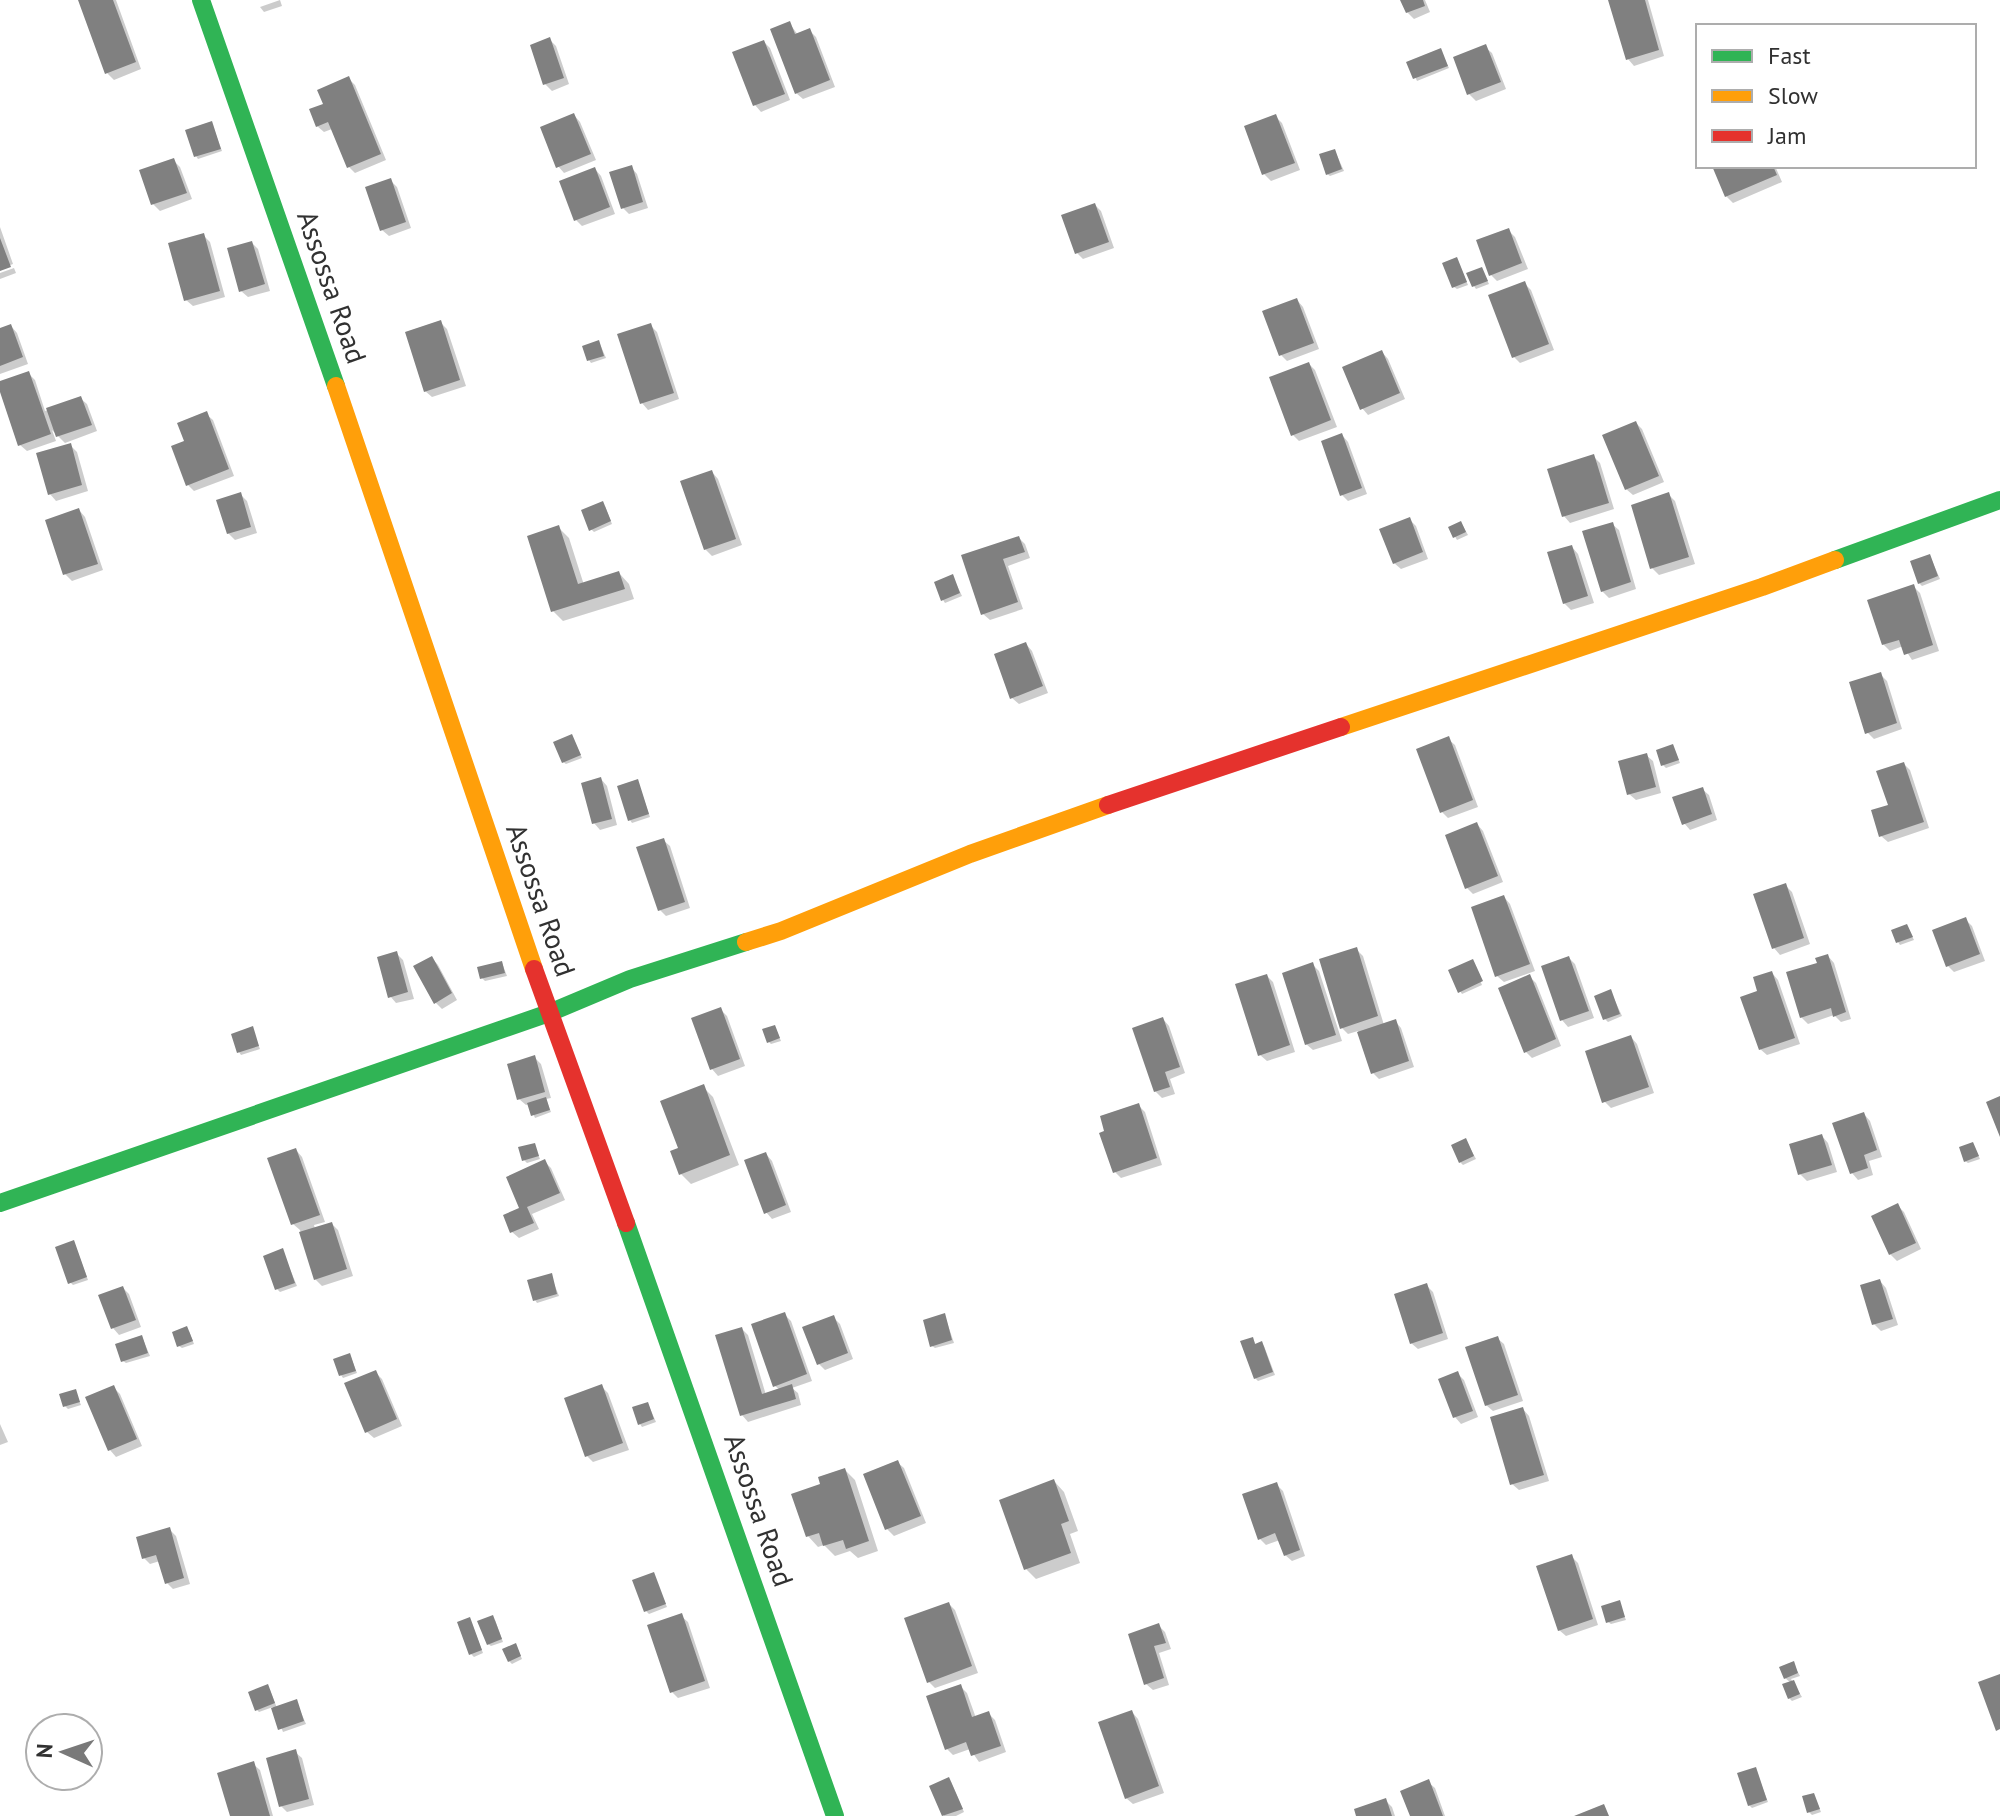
<svg xmlns="http://www.w3.org/2000/svg" width="2000" height="1816" font-family="'PT Sans',sans-serif">
<style>
.shadow{fill:#0003}
.building{fill:#808080}
.lines{fill:none;stroke-linecap:round;stroke-linejoin:round}
.fast{stroke:#30b455;stroke-width:18}
.slow{stroke:#ff9f0a;stroke-width:18}
.jam{stroke:#e5322d;stroke-width:18}
.labels{text-anchor:middle;stroke-width:8;stroke-linejoin:round;paint-order:stroke}
.street-label{font-size:28px;fill:#313131;stroke:#fff}
</style>
<rect width="100%" height="100%" fill="#fff"/>
<path class="shadow" d="M83,0h33l25,69 -27,11 -7,-7z
M280,0l2,6 -18,6 -4,-5z
M1402,0h23l5,12 -16,7 -7,-7z
M1610,0h38l16,56 -30,10 -6,-7z
M790,24l8,11 11,-5 7,7 19,50 -32,12 -7,-6z
M550,40l6,6 13,38 -17,7 -7,-7z
M764,42l6,6 20,52 -29,12 -6,-7 -20,-52z
M1485,47l7,6 14,36 -30,12 -7,-7 -14,-36z
M1440,50l9,18 -32,13 -8,-18z
M349,79l6,6 31,75 -31,13 -6,-6 -17,-38 -8,3 -7,-6 8,-21z
M574,115l6,7 16,38 -32,13 -6,-7z
M1275,116l7,7 18,47 -29,11 -7,-7z
M212,124l10,27 -24,8 -2,-3z
M1335,151l9,20 -14,5 -3,-2z
M173,160l7,7 12,32 -32,12 -7,-7z
M1714,166h61l7,16 -49,21 -7,-7z
M631,167l6,7 11,34 -19,6 -6,-6z
M595,169l6,7 14,38 -33,12 -6,-6z
M390,180l7,7 14,41 -22,8 -7,-6z
M1095,205l6,6 13,37 -31,11 -6,-6z
M0,227l13,37 -13,5z
M1508,230l7,7 13,32 -31,12 -6,-6z
M203,235l7,7 15,55 -32,9 -7,-6z
M252,243l6,6 12,42 -22,6 -7,-6z
M1457,259l11,26 -11,4 -3,-2z
M14,268l2,5 -16,6v-6z
M1482,269l7,15 -13,5 -2,-3z
M1525,284l6,6 23,60 -34,13 -6,-6z
M1297,300l6,7 16,42 -32,12 -6,-6z
M440,322l7,7 19,57 -34,11 -7,-6z
M650,325l7,7 22,67 -31,11 -6,-7z
M11,326l6,7 11,31 -28,10v-44z
M599,342l7,16 -15,5 -2,-3z
M1382,352l6,7 17,40 -37,16 -6,-7z
M1309,364l6,6 22,57 -38,14 -6,-6z
M28,373l7,7 10,31 35,-13 7,6 10,27 -32,12 -13,-13 4,11 -29,10 -7,-6 -20,-62z
M206,414l7,6 21,56 -40,15 -6,-6 -1,-43z
M1636,423l6,6 22,53 -31,13 -7,-6z
M1342,435l6,7 19,52 -19,7 -6,-6z
M70,445l7,7 11,39 -32,10 -6,-7z
M1594,457l6,6 14,46 -44,14 -6,-7z
M712,472l6,7 24,66 -30,11 -7,-7z
M240,494l7,7 10,32 -22,7 -7,-7z
M1669,495l6,6 20,63 -36,11 -7,-7 -19,-62z
M605,506l7,18 -18,8 -3,-3z
M79,510l6,7 18,53 -31,11 -7,-7z
M1409,519l7,7 12,33 -27,10 -7,-6z
M1612,524l7,6 17,59 -27,9 -7,-7z
M1463,526l5,9 -11,5 -7,-12z
M559,528l10,10 15,47 35,-12 10,11 5,15 -71,22 -10,-10z
M1019,538l6,6 5,14 -22,8 15,43 -33,11 -7,-6 -20,-57z
M1572,547l6,7 16,49 -23,7 -7,-7z
M1930,556l10,23 -18,7 -3,-3z
M953,577l9,19 -17,7 -2,-3z
M1913,586l7,7 19,58 -27,9 -9,-14 -13,5 -7,-7z
M1026,644l6,7 16,42 -29,11 -7,-6z
M1881,675l6,6 15,48 -28,10 -7,-7z
M572,736l10,22 -16,6 -3,-2z
M1448,739l7,6 23,62 -30,11 -6,-6z
M1673,746l7,17 -14,5 -3,-3z
M1646,755l7,6 8,32 -25,7 -7,-6z
M1904,764l6,6 19,58 -41,14 -7,-6z
M601,779l6,7 10,39 -17,5 -6,-7z
M638,782l12,35 -18,6 -2,-3z
M1702,789l7,6 8,25 -27,10 -6,-7z
M1477,824l6,7 20,51 -30,12 -6,-6z
M663,840l7,6 20,62 -24,8 -6,-6z
M1785,885l7,7 18,52 -30,11 -6,-7z
M1504,897l6,7 25,67 -31,11 -7,-6z
M1965,919l7,7 13,35 -31,11 -6,-6z
M1907,926l7,14 -14,5 -2,-3z
M1357,950l6,6 21,69 11,-4 6,7 13,39 -35,12 -6,-6 -15,-42 -10,3 -6,-6z
M397,954l6,6 11,39 -18,4 -6,-7z
M1828,956l6,7 17,56 -10,3 -7,-7 -26,9 -7,-7z
M432,958l6,7 19,35 -15,9 -7,-7z
M1569,958l6,6 19,54 -26,9 -6,-7z
M1472,961l10,24 -20,9 -2,-3z
M502,963l5,13 -22,5 -3,-3z
M1313,965l6,6 23,70 -29,9 -7,-6z
M1772,973l6,7 22,64 -33,11 -7,-6v-57z
M1267,976l6,6 22,70 -28,9 -7,-6z
M1530,977l6,6 25,63 -29,12 -7,-7z
M1611,992l11,24 -14,6 -3,-3z
M721,1010l6,6 18,50 -27,10 -6,-7z
M1163,1019l6,7 16,47 -15,6 5,15 -13,4 -7,-7z
M775,1027l6,14 -10,3 -3,-3z
M252,1029l8,20 -19,6 -2,-3z
M1631,1037l6,7 17,49 -43,15 -7,-7z
M534,1057l7,7 10,34 -5,1 5,13 -16,6 -6,-14 -3,1 -7,-6z
M703,1087l10,10 26,68 -48,19 -11,-11 1,-24z
M1138,1105l7,7 17,53 -41,13 -6,-6z
M1864,1114l6,7 12,36 -13,4 4,14 -15,5 -6,-7z
M1822,1136l6,7 9,29 -30,9 -7,-7z
M1466,1140l10,19 -13,6 -3,-3z
M1973,1144l7,15 -12,4 -3,-2z
M534,1145l6,14 -13,4 -3,-3z
M296,1150l6,7 23,65 -11,3 1,4 17,-5 6,6 15,46 -31,10 -7,-7 -15,-49 -7,-6z
M766,1154l6,7 19,51 -19,7 -6,-7z
M545,1162l6,6 14,32 -33,14 7,15 -20,9 -7,-6z
M1898,1206l6,6 17,37 -24,12 -7,-7z
M74,1242l14,38 -15,5 -3,-3z
M282,1250l15,36 -17,6 -3,-3z
M551,1276l8,20 -22,7 -2,-3z
M1880,1281l6,7 12,37 -17,6 -7,-7z
M1426,1285l7,7 15,47 -30,10 -7,-6z
M123,1288l6,6 12,33 -22,8 -6,-7z
M784,1314l7,7 21,60 -20,7 6,5 3,12 -53,17 -6,-7v-86l6,6 18,60 14,-5 -5,-4z
M945,1316l9,27 -19,5 -3,-2z
M833,1317l7,7 13,35 -28,11 -6,-6z
M189,1331l5,13 -12,4 -3,-2z
M142,1337l8,19 -24,7 -3,-2z
M1497,1338l7,6 19,57 -30,10 -7,-6z
M1253,1339l3,6 6,-1 2,2 11,29 -17,6 -3,-3z
M350,1355l7,18 -14,5 -2,-3z
M375,1372l7,7 20,47 -28,12 -7,-6z
M1457,1373l7,7 14,37 -17,7 -6,-7z
M113,1387l7,7 22,52 -26,11 -6,-7 -22,-52z
M602,1387l6,6 21,57 -36,12 -6,-6z
M75,1391l6,14 -13,4 -3,-3z
M648,1404l8,18 -14,5 -2,-3z
M1523,1409l6,7 20,65 -30,9 -7,-6z
M0,1424l8,18 -8,3z
M897,1462l7,6 22,55 -32,13 -7,-7 -22,-54z
M845,1470l10,10 23,71 -20,7 -8,-7 -15,5 -11,-11 -6,2 -10,-11 14,-51z
M1054,1481l10,11 14,39 -8,3 10,29 -44,16 -10,-10z
M1276,1484l7,7 22,65 -13,5 -7,-6 -5,-15 -14,5 -6,-6z
M169,1529l7,7 14,48 -17,5 -6,-6 -7,-22 -10,3 -6,-6z
M1571,1556l7,7 20,62 -32,11 -7,-6z
M653,1574l14,33 -18,7 -3,-3z
M1619,1603l7,17 -15,4 -3,-2z
M949,1604l6,6 23,63 -43,15 -6,-6z
M681,1616l7,6 22,66 -32,10 -6,-6z
M470,1619l13,34 -9,4 -3,-3z
M495,1620l8,22 -12,4 -3,-2z
M1159,1626l6,6 6,17 -12,4 10,32 -16,5 -7,-6 -16,-49z
M516,1645l6,14 -10,5 -3,-3z
M1793,1663l7,13 -9,3 11,18 -10,4 -3,-3 2,-15 -6,-5z
M960,1686l7,7 9,25 12,-5 7,7 11,32 -27,10 -9,-13 -17,6 -6,-6z
M270,1690l7,18 19,-7 10,23 -23,8 -10,-25 -14,5 -2,-2z
M1132,1712l6,7 26,74 -31,11 -7,-6z
M295,1752l7,6 12,47 -27,7 -6,-6z
M253,1764l7,6 13,46h-41z
M1755,1769l13,33 -16,6 -3,-3z
M951,1782l13,30 -8,4h-12l-12,-29z
M1428,1782l7,6 10,28h-33z
M1814,1795l7,17 -9,3 -3,-3z
M1386,1801l6,6 3,9h-37z"/>
<path class="building" d="M78,0h35l23,62 -31,12z
M1400,0h23l2,6 -19,7z
M1608,0h37l14,50 -33,10z
M790,21l5,13 15,-6 20,52 -35,14 -25,-65z
M550,37l14,41 -21,7 -13,-40z
M764,40l21,54 -32,12 -21,-54z
M1486,44l15,38 -34,13 -14,-38z
M1441,48l7,18 -35,13 -7,-17z
M349,76l32,78 -34,14 -19,-46 -12,5 -7,-18 14,-5 -6,-14z
M574,113l17,41 -35,14 -16,-41z
M1276,114l19,49 -33,12 -18,-49z
M212,121l9,28 -27,8 -9,-27z
M1335,149l7,20 -16,6 -7,-21z
M174,158l13,35 -36,12 -12,-35z
M632,165l11,37 -22,7 -12,-37z
M1712,166h61l4,9 -52,22z
M595,167l15,40 -36,14 -15,-40z
M391,178l15,44 -26,9 -15,-44z
M1095,203l14,39 -34,12 -14,-39z
M1509,228l13,35 -33,13 -13,-36z
M204,233l16,58 -36,10 -16,-58z
M0,238l11,29 -11,4z
M252,241l13,43 -26,8 -12,-44z
M1457,257l10,25 -15,6 -10,-25z
M1482,267l6,14 -16,6 -6,-14z
M1525,281l24,63 -37,14 -24,-63z
M1297,298l17,45 -35,13 -17,-45z
M441,320l19,60 -36,12 -19,-60z
M651,323l23,70 -34,11 -23,-70z
M11,324l12,33 -23,9v-38z
M599,340l5,16 -17,5 -5,-15z
M1382,350l18,43 -40,17 -18,-43z
M1309,362l22,58 -40,16 -22,-59z
M29,371l22,63 -33,12 -18,-54v-11z
M81,396l11,29 -36,12 -10,-29z
M207,411l22,58 -43,17 -15,-40 13,-5 -7,-18z
M1636,421l23,55 -34,14 -23,-55z
M1342,433l20,55 -22,8 -19,-55z
M71,443l11,42 -34,10 -12,-42z
M1594,454l15,49 -47,14 -15,-48z
M712,470l24,69 -32,11 -24,-69z
M241,492l10,35 -24,7 -11,-34z
M1669,492l20,65 -39,12 -19,-64z
M603,501l8,20 -22,10 -8,-21z
M79,508l19,56 -35,11 -18,-55z
M1410,517l13,35 -30,12 -14,-35z
M1461,521l5,11 -13,6 -5,-11z
M1613,522l18,60 -30,10 -19,-61z
M559,525l19,59 41,-13 6,18 -74,23 -24,-76z
M1019,536l6,16 -22,7 15,43 -37,13 -20,-60z
M1572,545l16,51 -25,8 -16,-52z
M1930,554l8,22 -20,8 -8,-23z
M953,574l7,19 -19,8 -7,-19z
M1914,584l19,61 -29,10 -5,-15 -17,5 -15,-45z
M1026,642l17,44 -33,13 -16,-45z
M1881,672l16,51 -32,11 -16,-52z
M572,734l9,21 -19,8 -9,-21z
M1449,736l24,64 -33,13 -24,-64z
M1673,744l6,16 -18,6 -5,-16z
M1647,753l9,34 -29,8 -9,-34z
M1904,762l20,60 -45,15 -8,-27 17,-5 -12,-34z
M601,777l11,42 -20,5 -11,-41z
M638,779l11,35 -21,7 -11,-35z
M1703,787l9,27 -30,11 -10,-28z
M1477,822l21,54 -33,13 -20,-54z
M664,838l21,64 -27,9 -22,-64z
M1786,883l18,55 -32,11 -19,-55z
M1504,895l26,69 -35,13 -24,-70z
M1966,917l14,37 -34,13 -14,-37z
M1907,924l6,13 -17,6 -5,-13z
M1357,947l21,69 -38,13 -21,-70z
M397,951l11,41 -20,6 -11,-41z
M1828,954l18,58 -13,5 -2,-9 -31,10 -14,-46 31,-9 -2,-5z
M432,956l20,37 -18,11 -21,-38z
M1569,956l20,55 -29,10 -19,-55z
M1473,959l10,22 -25,12 -10,-23z
M502,961l3,12 -25,6 -3,-12z
M1313,962l23,73 -31,10 -23,-72z
M1772,971l23,67 -36,12 -19,-53 17,-6 -4,-14z
M1267,974l23,71 -32,11 -23,-72z
M1530,974l26,65 -32,14 -26,-65z
M1611,989l9,25 -17,6 -9,-24z
M721,1007l19,52 -30,11 -19,-52z
M1163,1017l17,50 -15,5 5,15 -16,5 -22,-64z
M1396,1019l13,42 -38,13 -14,-42z
M775,1025l5,13 -13,5 -5,-14z
M253,1026l6,20 -22,7 -6,-19z
M1631,1035l18,52 -47,16 -17,-52z
M535,1055l10,37 -28,8 -10,-36z
M704,1084l26,71 -51,20 -9,-24 8,-3 -18,-47z
M2000,1096v41l-14,-35z
M546,1097l4,13 -19,6 -4,-13z
M1139,1103l18,55 -44,15 -14,-40 5,-2 -4,-15z
M1864,1112l13,38 -13,5 4,13 -18,6 -18,-51z
M1822,1134l10,31 -34,10 -9,-31z
M1466,1138l8,18 -15,7 -8,-18z
M1973,1142l6,14 -15,6 -5,-15z
M535,1143l4,13 -17,5 -4,-14z
M296,1148l24,67 -29,10 -24,-67z
M766,1152l20,53 -22,9 -20,-54z
M545,1159l15,34 -33,14 7,16 -24,10 -7,-18 16,-7 -13,-31z
M1898,1203l18,40 -27,12 -18,-39z
M332,1222l15,47 -33,11 -15,-48z
M74,1240l13,37 -19,7 -13,-37z
M283,1248l12,35 -20,7 -12,-34z
M552,1273l5,21 -24,7 -6,-21z
M1880,1279l13,40 -21,6 -12,-40z
M1427,1283l16,50 -33,11 -16,-50z
M123,1286l13,34 -25,9 -13,-34z
M785,1312l22,62 -34,13 -22,-63z
M945,1313l7,27 -22,7 -7,-27z
M834,1315l14,38 -31,12 -15,-38z
M187,1326l6,15 -16,6 -5,-15z
M742,1327l20,67 30,-10 4,15 -56,17 -25,-81z
M142,1335l6,18 -27,9 -6,-18z
M1498,1336l20,59 -33,11 -20,-59z
M1253,1337l2,7 7,-3 11,31 -19,7 -14,-38z
M350,1353l6,18 -17,5 -6,-17z
M376,1370l21,49 -32,14 -21,-50z
M1458,1371l15,40 -20,7 -15,-39z
M602,1384l21,59 -38,14 -21,-59z
M114,1385l23,54 -29,12 -23,-54z
M76,1389l4,13 -17,5 -4,-13z
M648,1402l6,17 -16,6 -6,-18z
M1523,1407l21,68 -34,10 -20,-68z
M898,1460l23,56 -36,14 -22,-56z
M845,1468l24,73 -23,8 -3,-9 -20,6 -4,-13 -13,4 -15,-43 29,-10 -2,-7z
M1054,1479l15,42 -8,3 10,29 -47,17 -25,-70z
M1277,1482l23,68 -16,6 -9,-23 -17,7 -16,-46z
M170,1527l14,51 -19,6 -9,-29 -14,4 -6,-22z
M1572,1554l21,65 -35,12 -22,-65z
M654,1572l12,32 -22,8 -12,-32z
M1620,1600l5,17 -19,6 -5,-17z
M949,1602l23,64 -45,17 -23,-65z
M682,1613l23,68 -35,12 -23,-68z
M493,1615l9,24 -15,6 -10,-24z
M470,1617l12,33 -13,5 -12,-33z
M1159,1623l7,20 -12,3 10,32 -20,7 -16,-51z
M516,1643l5,13 -13,6 -6,-13z
M1794,1661l4,12 -14,6 -5,-12z
M2000,1674v55l-4,2 -18,-49z
M1794,1680l6,14 -12,5 -6,-15z
M268,1684l7,19 -20,8 -7,-19z
M961,1684l11,33 17,-6 12,35 -30,10 -5,-14 -21,8 -19,-54z
M297,1699l7,22 -26,9 -7,-22z
M1132,1710l27,76 -34,13 -27,-77z
M296,1749l13,50 -30,8 -13,-49z
M254,1761l16,55h-40l-13,-43z
M1756,1767l11,33 -19,6 -11,-33z
M949,1777l14,32 -21,7 -13,-30z
M1429,1779l14,37h-33l-10,-25z
M1814,1793l6,16 -13,4 -5,-17z
M1386,1798l6,18h-36l-2,-7z
M1604,1804l5,12h-35z"/>
<g class="lines">
<path class="fast" d="M201,0l135,386
M1835,560l165,-60
M0,1203l549,-190 81,-34 116,-37
M626,1223l209,593"/>
<path class="slow" d="M336,386l198,583
M1341,727l421,-140 73,-27
M746,942l35,-11 189,-77 138,-49"/>
<path class="jam" d="M1108,805l233,-78
M534,969l92,254"/>
</g>
<g class="labels">
<g class="street-label">
<text transform="translate(332 287) rotate(71)" y="10">Assossa Road</text>
<text transform="translate(541 900) rotate(71)" y="10">Assossa Road</text>
<text transform="translate(759 1510) rotate(71)" y="10">Assossa Road</text>
</g>
</g>
<rect x="1696" y="24" width="280" height="144" fill="#ffffff" stroke="#adadad" stroke-width="2"/>
<rect x="1712" y="50" width="40" height="12" fill="#30b455" stroke="#adadad" stroke-width="2"/>
<text x="1768" y="64" font-size="24" fill="#313131">Fast</text>
<rect x="1712" y="90" width="40" height="12" fill="#ff9f0a" stroke="#adadad" stroke-width="2"/>
<text x="1768" y="104" font-size="24" fill="#313131">Slow</text>
<rect x="1712" y="130" width="40" height="12" fill="#e5322d" stroke="#adadad" stroke-width="2"/>
<text x="1768" y="144" font-size="24" fill="#313131">Jam</text>
<g transform="translate(64 1752) rotate(273)"><circle r="38" fill="#ffffff" stroke="#adadad" stroke-width="2"/>
<path d="M0-6L14 30L0 20L-14 30Z" fill="#797979"/>
<text y="-12" font-size="22" font-weight="bold" text-anchor="middle" fill="#313131">N</text>
</g>
</svg>
